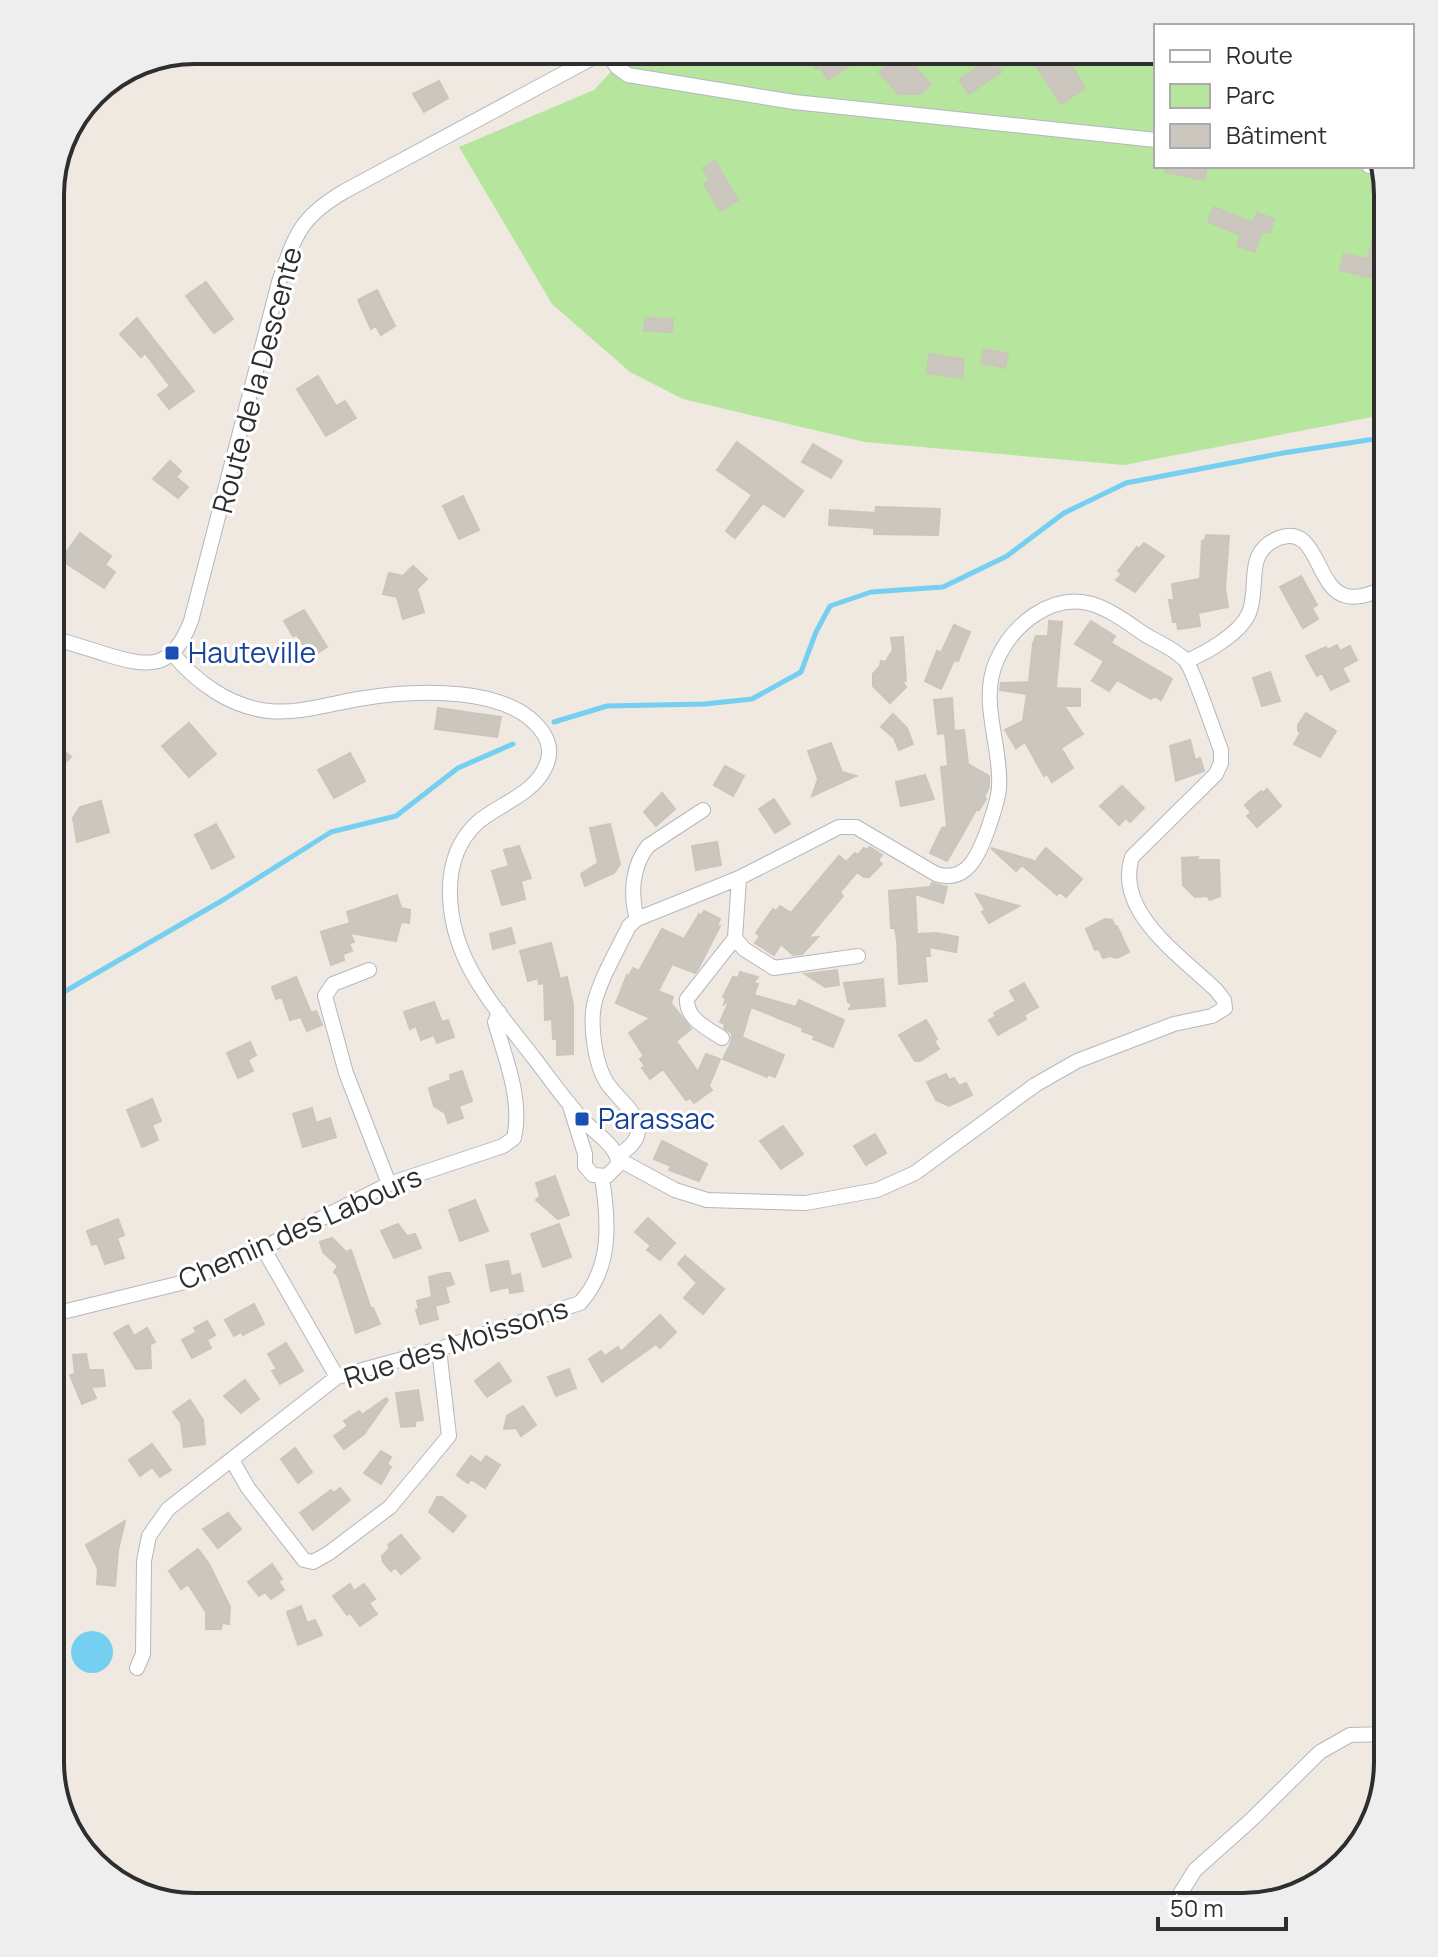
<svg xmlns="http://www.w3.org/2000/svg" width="1438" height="1957" font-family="Manrope,sans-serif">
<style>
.green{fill:#b6e59e}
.water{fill:#75cff0}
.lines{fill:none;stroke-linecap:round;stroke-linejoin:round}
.stream{stroke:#75cff0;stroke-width:5}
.building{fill:#cbc7bf;stroke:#cbc5ba;stroke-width:2}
.minor-casing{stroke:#b4b7c1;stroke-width:16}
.minor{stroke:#fff;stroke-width:14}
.transit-dot{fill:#1a4fb4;stroke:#fff;stroke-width:3}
.labels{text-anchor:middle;stroke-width:6;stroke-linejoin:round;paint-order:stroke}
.street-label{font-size:28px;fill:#2e2e2e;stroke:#fff}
.transit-label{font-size:28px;fill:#164399;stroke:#fff;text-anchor:start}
.rim{fill:none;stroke:#2e2e2e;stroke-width:4}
</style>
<rect width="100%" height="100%" fill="#efe9e1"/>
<path class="green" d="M631,50h525v116h224l8,29v219l-264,51 -259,-23 -182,-43 -53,-27 -78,-68 -93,-157 135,-57z"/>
<path class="water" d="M71 1652a21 21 0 1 1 42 0a21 21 0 1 1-42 0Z"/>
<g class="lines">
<path class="stream" d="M554,722l53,-16 98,-2 47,-5 49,-27 15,-40 14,-26 41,-14 72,-5 64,-31 57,-43 62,-30 157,-30 105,-16
M50,1000l173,-100 108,-68 65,-16 62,-48 55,-24"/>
</g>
<path class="building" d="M804,50h39l9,14 -24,16 -8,-13 -4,2z
M1026,50h37l22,38 -24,16z
M902,52l29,33 -11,9h-22l-19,-22z
M991,58l10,14 -32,22 -10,-14z
M439,81l9,17 -24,14 -11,-18z
M715,161l23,39 -18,11 -16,-27 6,-3 -7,-13z
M1166,166h41l-3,14 -39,-8z
M1214,207l39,16 4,-10 17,6 -4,14 -8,-2 -7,21 -18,-6 4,-11 -33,-13z
M1375,229l13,3 -2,49 -46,-11 4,-16 24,5z
M206,282l27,37 -19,14 -28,-37z
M377,290l18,36 -14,9 -5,-9 -5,3 -13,-29z
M137,318l57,73 -25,18 -11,-14 12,-9 -25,-33 -4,4 -21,-23z
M645,318l28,1 -1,13 -28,-1z
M984,349l24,5 -3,14 -24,-5z
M929,354l35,5 -2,19 -35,-5z
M318,376l18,30 9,-5 11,17 -30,18 -29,-47z
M737,442l66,49 -19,26 -21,-14 -28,35 -9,-7 26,-36 -35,-25z
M813,444l29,17 -11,17 -29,-16z
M170,461l11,10 -5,6 12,10 -10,11 -25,-19z
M463,496l16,34 -20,9 -16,-33z
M876,507l64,2 -2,26 -64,-1v-6l-45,-3 1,-15 45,3z
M80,533l31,23 -6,9 10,7 -11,16 -43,-28z
M1206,535l23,1 -4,52 3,19 -30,6 2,13 -22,3 -1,-7h-4l-4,-22h5l-2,-16 28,-5 2,-38 3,-1z
M1144,543l20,13 -29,36 -19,-12 6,-6 -4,-3 19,-24 2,2z
M413,566l14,13 -10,10 7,23 -21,7 -6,-22 -14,-3 6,-21 14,3z
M1301,576l16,29 -5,3 6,11 -15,9 -23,-41z
M304,610l23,37 -16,10 -14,-22 -4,1 -9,-15z
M1049,621l13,1 -6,66 24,1v17h-16l19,28 -22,14 12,20 -21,14 -5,-8 -3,2 -19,-34 -9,6 -11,-18 18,-9 4,-27 -27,-4 1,-7 28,-1 4,-38 3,-8h12z
M1091,621l24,15 -4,7 61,36 -11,21 -7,-4 -3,3 -34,-19 -8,11 -17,-10 12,-20 -29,-17z
M954,625l16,7 -12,29 -4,-1 -13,29 -16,-8 12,-30 4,2z
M903,637l3,44h-4l4,6 -16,16 -17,-17v-12l7,-8 1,-5 4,1 8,-12 -2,-12z
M1337,645l3,6 10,-5 7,14 -15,8 7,13 -18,9 -9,-17 -5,3 -11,-20 20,-9 1,3z
M1270,672l10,29 -18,5 -9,-28z
M952,698l2,33 10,-1 4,34 21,12v11l-5,10 2,2 -7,11h-3l-10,18 -4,-3 3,5 -18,31 -17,-8 12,-25 5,-1 -6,-60 7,-1 -3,-33 -7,1 -4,-34z
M438,708l63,9 -4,20 -62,-8z
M1306,713l30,18 -16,26 -26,-13 7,-12 -3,-1v-6z
M893,714l14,14 6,16 -14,6 -5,-12 -13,-11z
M189,723l27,31 -27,23 -27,-31z
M50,737l21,20 -21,21z
M1190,740l5,20 5,-2 4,13 -28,10 -6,-35z
M831,743l11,29 14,4 -44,20 6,-17 -10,-28z
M350,753l15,28 -31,17 -16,-28z
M725,766l19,10 -11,20 -19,-11z
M925,775l9,24 -33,7 -5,-24z
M1122,786l22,22 -14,14 -4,-4 -7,7 -19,-19z
M1267,789l14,17 -24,21 -10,-11 4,-3 -6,-8 16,-14 2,2z
M662,793l13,16 -19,17 -12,-14z
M774,799l16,25 -15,9 -16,-24z
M101,801l8,31 -32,10 -4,-24 7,-11z
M216,824l18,33 -22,12 -17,-34z
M610,824l10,40 -6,9 -29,13 -4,-12 17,-11 -8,-35z
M717,842l4,23 -25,5 -4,-24z
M519,846l12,32 -10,3 4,18 -23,6 -10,-34 17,-5 -5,-16z
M870,847l12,8 -4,5 4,4 -13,13h-5l-7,-5 -17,20 3,4 -35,42 10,-1 -16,17 -9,1 -12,-11 -7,11 -19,-12 5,-7 -4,-3 17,-24 3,2 4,-5 11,7 48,-57 7,6 9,-9 3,2 6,-7 2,2z
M991,848l50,15 -4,-4 9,-11 36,31 -16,18 -6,-5 -3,3 -35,-30 -6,6z
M1198,857l-1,3h22l1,36 -10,4 -3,-4 -12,1 -12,-12 -1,-27z
M932,883l15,4 -4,16 -28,-9 2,40 19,-1 22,4 -2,15 -27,-5 1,9h-5l2,25 -28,3 -2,-44 -2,-12h-4l-2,-37 41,-4z
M976,894l43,12 -30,17 -7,-11 3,-2z
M397,895l4,13 9,2 -1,13 -8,-1 -5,19 -46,-8 4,9 -5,1 3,8 -9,3 1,6 -13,5 -10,-33 29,-9 -3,-11z
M704,911l16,8 -3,6 3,1 -22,43 -3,4 -23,-9 -14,27 15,6 -2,6 20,26 -15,12 22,31 8,-18 14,5 -11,27 3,4 -18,13 -4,-5 -4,2 -23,-31 -13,10 -8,-11 3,-2 -5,-7 4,-3 -15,-23 21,-15 -34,-15 11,-28 2,1 4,-8 6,3 23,-42 22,10 15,-25 2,2z
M1105,919l7,1 3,7 2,-1 12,26 -12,6 -7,-2 -7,2 -4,-9 -4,1 -9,-21z
M511,928l4,15 -22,6 -3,-15z
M551,943l9,36 7,-2 6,27v50l-16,1v-16h-4l-1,-20 -7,1 -1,-37 -5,1 -1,-6 -10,3 -8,-30z
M837,970l2,15 -14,2 -20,-13z
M740,972l18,5 -5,6 5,1 -4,11 42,12 3,-7 45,20 -11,27 -20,-8 2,-3 -13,-5 1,-3 -52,-21 -9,30 -12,-5 -6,-4 1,-4 -5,-2 10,-23 -6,5 2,-6 -3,-1 10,-20 5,1z
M296,977l15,36 5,-2 6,14 -15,6 -6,-14 -11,3 -8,-23 -6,2 -4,-12z
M883,979l2,27 -36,3 3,-5 -4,-2 -4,-19z
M1024,983l14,24 -14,8 2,4 -28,16 -9,-15 7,-4 -2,-3 22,-12 -6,-10z
M434,1002l8,20 6,-2 6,17 -17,6 -3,-8 -13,5 -5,-14 -6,3 -6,-17z
M926,1020l11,19 -3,2 5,8 -19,12h-5l-16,-26z
M732,1033l52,22 -9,22 -7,-3 -1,3 -44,-18 8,-16z
M250,1042l6,13 -8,5 5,11 -15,7 -11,-25z
M462,1071l10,30 -13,5 4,12 -15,5 -3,-10 -11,-7 -5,-18 22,-8 -1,-5z
M946,1074l3,6 5,-2 5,8 7,-3 6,12 -23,11 -13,-6 -9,-18z
M152,1099l9,22 -9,4 6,15 -16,7 -15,-37z
M312,1108l4,15 14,-5 6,19 -33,10 -10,-33z
M783,1126l20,28 -22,15 -21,-28z
M875,1134l11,19 -20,12 -12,-19z
M662,1141l45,23 -8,17 -30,-11 2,-4 -17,-7z
M555,1176l14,39 -11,4 -22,-19 4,-4 -4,-13z
M475,1200l13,31 -28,10 -11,-31z
M648,1218l27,25 -15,17 -13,-10 4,-4 -16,-14z
M118,1219l6,16 -7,3 7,20 -19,6 -8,-21 -5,2 -5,-14z
M398,1224l9,12 8,-2 6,14 -27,10 -13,-27z
M559,1224l12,33 -28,10 -12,-33z
M332,1238l14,14 5,-2 20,59 2,-1 7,16 -24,9 -18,-57 -4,-4 4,-6 -15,-14 -3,-10z
M685,1256l39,33 -21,25 -19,-16 13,-15 -19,-19z
M508,1261l3,15 9,-2 3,17 -13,2 -1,-6 -18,4 -5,-26z
M445,1273h5l4,11 -9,3 4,15 -14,4 3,13 -18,5 -4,-14 3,-1 -2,-8 15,-4 -3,-20z
M254,1304l10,20 -21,11 -2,-3 -7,4 -9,-16z
M660,1315l16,17 -16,16 -4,-4 -54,38 -13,-23 12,-8 4,5 13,-9 3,5z
M207,1321l8,14 -8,5 4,8 -19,10 -10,-18 15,-8 -3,-4z
M128,1325l6,11 13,-8 8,14 -5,3 1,23 -15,1 -22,-36z
M286,1343l17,28 -23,13 -8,-13 5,-2 -9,-15z
M86,1354l3,16h14l2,16 -14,1 5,11 -14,6 -12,-29 5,-1 -2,-19z
M499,1363l12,18 -24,16 -12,-16z
M569,1369l7,19 -20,8 -8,-19z
M245,1380l14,19 -18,14 -17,-17z
M418,1390l5,30 -8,1v5l-14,1 -5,-34z
M386,1398l2,2 -24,34 -20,15 -10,-13 14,-10 -4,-5 15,-10 3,4z
M190,1400l13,20 2,24 -21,3 -3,-24 -8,-11z
M523,1406l13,19 -15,11 -5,-8 -12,1 3,-13z
M152,1444l19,26 -11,7 -8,-10 -12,9 -11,-16z
M295,1448l17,24 -14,11 -17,-24z
M381,1451l10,6 -4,7 4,3 -10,17 -17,-11z
M471,1456l10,7 5,-7 14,9 -15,23 -14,-9 -3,4 -11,-8z
M340,1488l10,12 -37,30 -13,-17 31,-23 3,3z
M437,1497h5l24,19 -13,16 -24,-20z
M228,1513l13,16 -23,19 -15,-19z
M125,1521l-7,29 -3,36 -18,-2 1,-15 -12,-24z
M401,1535l19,23 -19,16 -6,-7 -4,4 -8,-9 -1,-6 8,-8 -2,-3z
M198,1549l11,15 21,43 -1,17 -7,-1 -1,6h-15v-17l-18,-28 -7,5 -12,-18z
M272,1564l10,15 -4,2 6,9 -13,9 -6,-7 -6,4 -11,-14z
M350,1584l4,7 10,-7 11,15 -6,4 8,11 -17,12 -10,-13 -3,2 -14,-19z
M301,1606l6,17 8,-3 7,15 -24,10 -11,-33z"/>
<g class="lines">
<defs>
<path id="minor" d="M606,51l11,16 11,8 166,27 362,38
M1369,166l12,1
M50,637c19,6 37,11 55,17 45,14 67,16 86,-33l88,-339c16,-47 21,-65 66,-91l262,-141
M172,653c24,29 58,54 97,58 29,3 61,-7 89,-12 52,-9 156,-16 187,37 6,11 5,23 -1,34 -13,25 -46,35 -66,52 -43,39 -30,108 -5,152 17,30 40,57 61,84 17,22 33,46 53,66 11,11 32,24 31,41l-11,11 -14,-1 -8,-9v-12l-16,-51
M1187,661c20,-9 53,-27 62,-48 11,-27 -6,-61 30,-75 40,-15 36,52 68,58 14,3 29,-4 41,-10
M739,878l-4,60 9,11 30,19 84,-12
M637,919c-7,-24 -5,-53 11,-73l55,-36
M369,970l-36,14 -8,12 21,77 43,111
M722,1038c-15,-10 -36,-19 -35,-39l48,-61
M617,1156c11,-7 22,-15 21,-28 -2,-18 -22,-31 -31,-45 -12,-18 -17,-57 -13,-78 5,-24 24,-56 35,-79l8,-7 102,-41 100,-51h17l80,47c32,10 43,-21 52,-45 4,-13 10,-27 11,-41 3,-42 -20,-85 -3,-126 15,-36 55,-70 96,-58 19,6 36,19 52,30 13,8 31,15 41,26 8,8 30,75 36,90v13l-5,11 -84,83c-18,55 49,99 84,133l8,10 1,8 -13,8 -38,8 -97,37 -42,24 -120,88 -38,17 -71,13 -99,-3 -32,-10 -57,-31
M263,1248l74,129
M50,1315l131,-32 82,-35 126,-64 114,-38 11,-8c9,-38 -9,-80 -19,-116l4,-10
M232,1460l16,28 56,72 9,2 16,-9 61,-46 59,-71 -10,-87
M137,1668l6,-14 1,-93 5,-25 19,-27 169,-132 102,-28 141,-46c32,-35 29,-81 22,-125
M1172,1907l23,-37 55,-49 70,-69 30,-17 38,-1"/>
</defs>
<use href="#minor" class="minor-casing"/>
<use href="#minor" class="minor"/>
</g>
<g class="transit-dot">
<rect x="164" y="645" width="16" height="16" rx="4"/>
<rect x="574" y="1111" width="16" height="16" rx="4"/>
</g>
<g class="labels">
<g class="street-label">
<text transform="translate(257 380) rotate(-75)" y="10">Route de la Descente</text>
<text transform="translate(300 1228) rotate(-24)" y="10">Chemin des Labours</text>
<text transform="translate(456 1343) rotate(-18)" y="10">Rue des Moissons</text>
</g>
<g class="transit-label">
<text x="188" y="663">Hauteville</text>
<text x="598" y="1129">Parassac</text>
</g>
</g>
<path d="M0 0H1438V1957H0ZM195 64H1243A131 131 0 0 1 1374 195V1762A131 131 0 0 1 1243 1893H195A131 131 0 0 1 64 1762V195A131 131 0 0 1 195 64Z" fill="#eee" fill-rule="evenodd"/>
<path class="rim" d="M195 64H1243A131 131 0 0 1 1374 195V1762A131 131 0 0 1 1243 1893H195A131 131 0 0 1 64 1762V195A131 131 0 0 1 195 64Z"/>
<rect x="1154" y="24" width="260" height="144" fill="#ffffff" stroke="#ababab" stroke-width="2"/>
<rect x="1170" y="50" width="40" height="12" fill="#ffffff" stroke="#ababab" stroke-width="2"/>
<text x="1226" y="64" font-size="24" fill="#2e2e2e">Route</text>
<rect x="1170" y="84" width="40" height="24" fill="#b6e59e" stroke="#ababab" stroke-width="2"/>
<text x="1226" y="104" font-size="24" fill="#2e2e2e">Parc</text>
<rect x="1170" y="124" width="40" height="24" fill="#cbc7bf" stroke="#ababab" stroke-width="2"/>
<text x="1226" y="144" font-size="24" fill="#2e2e2e">Bâtiment</text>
<path d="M1158 1917v12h128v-12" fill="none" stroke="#2e2e2e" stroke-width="4"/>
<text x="1170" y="1917" font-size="24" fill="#2e2e2e" stroke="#ffffff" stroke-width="6" paint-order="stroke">50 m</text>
</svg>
